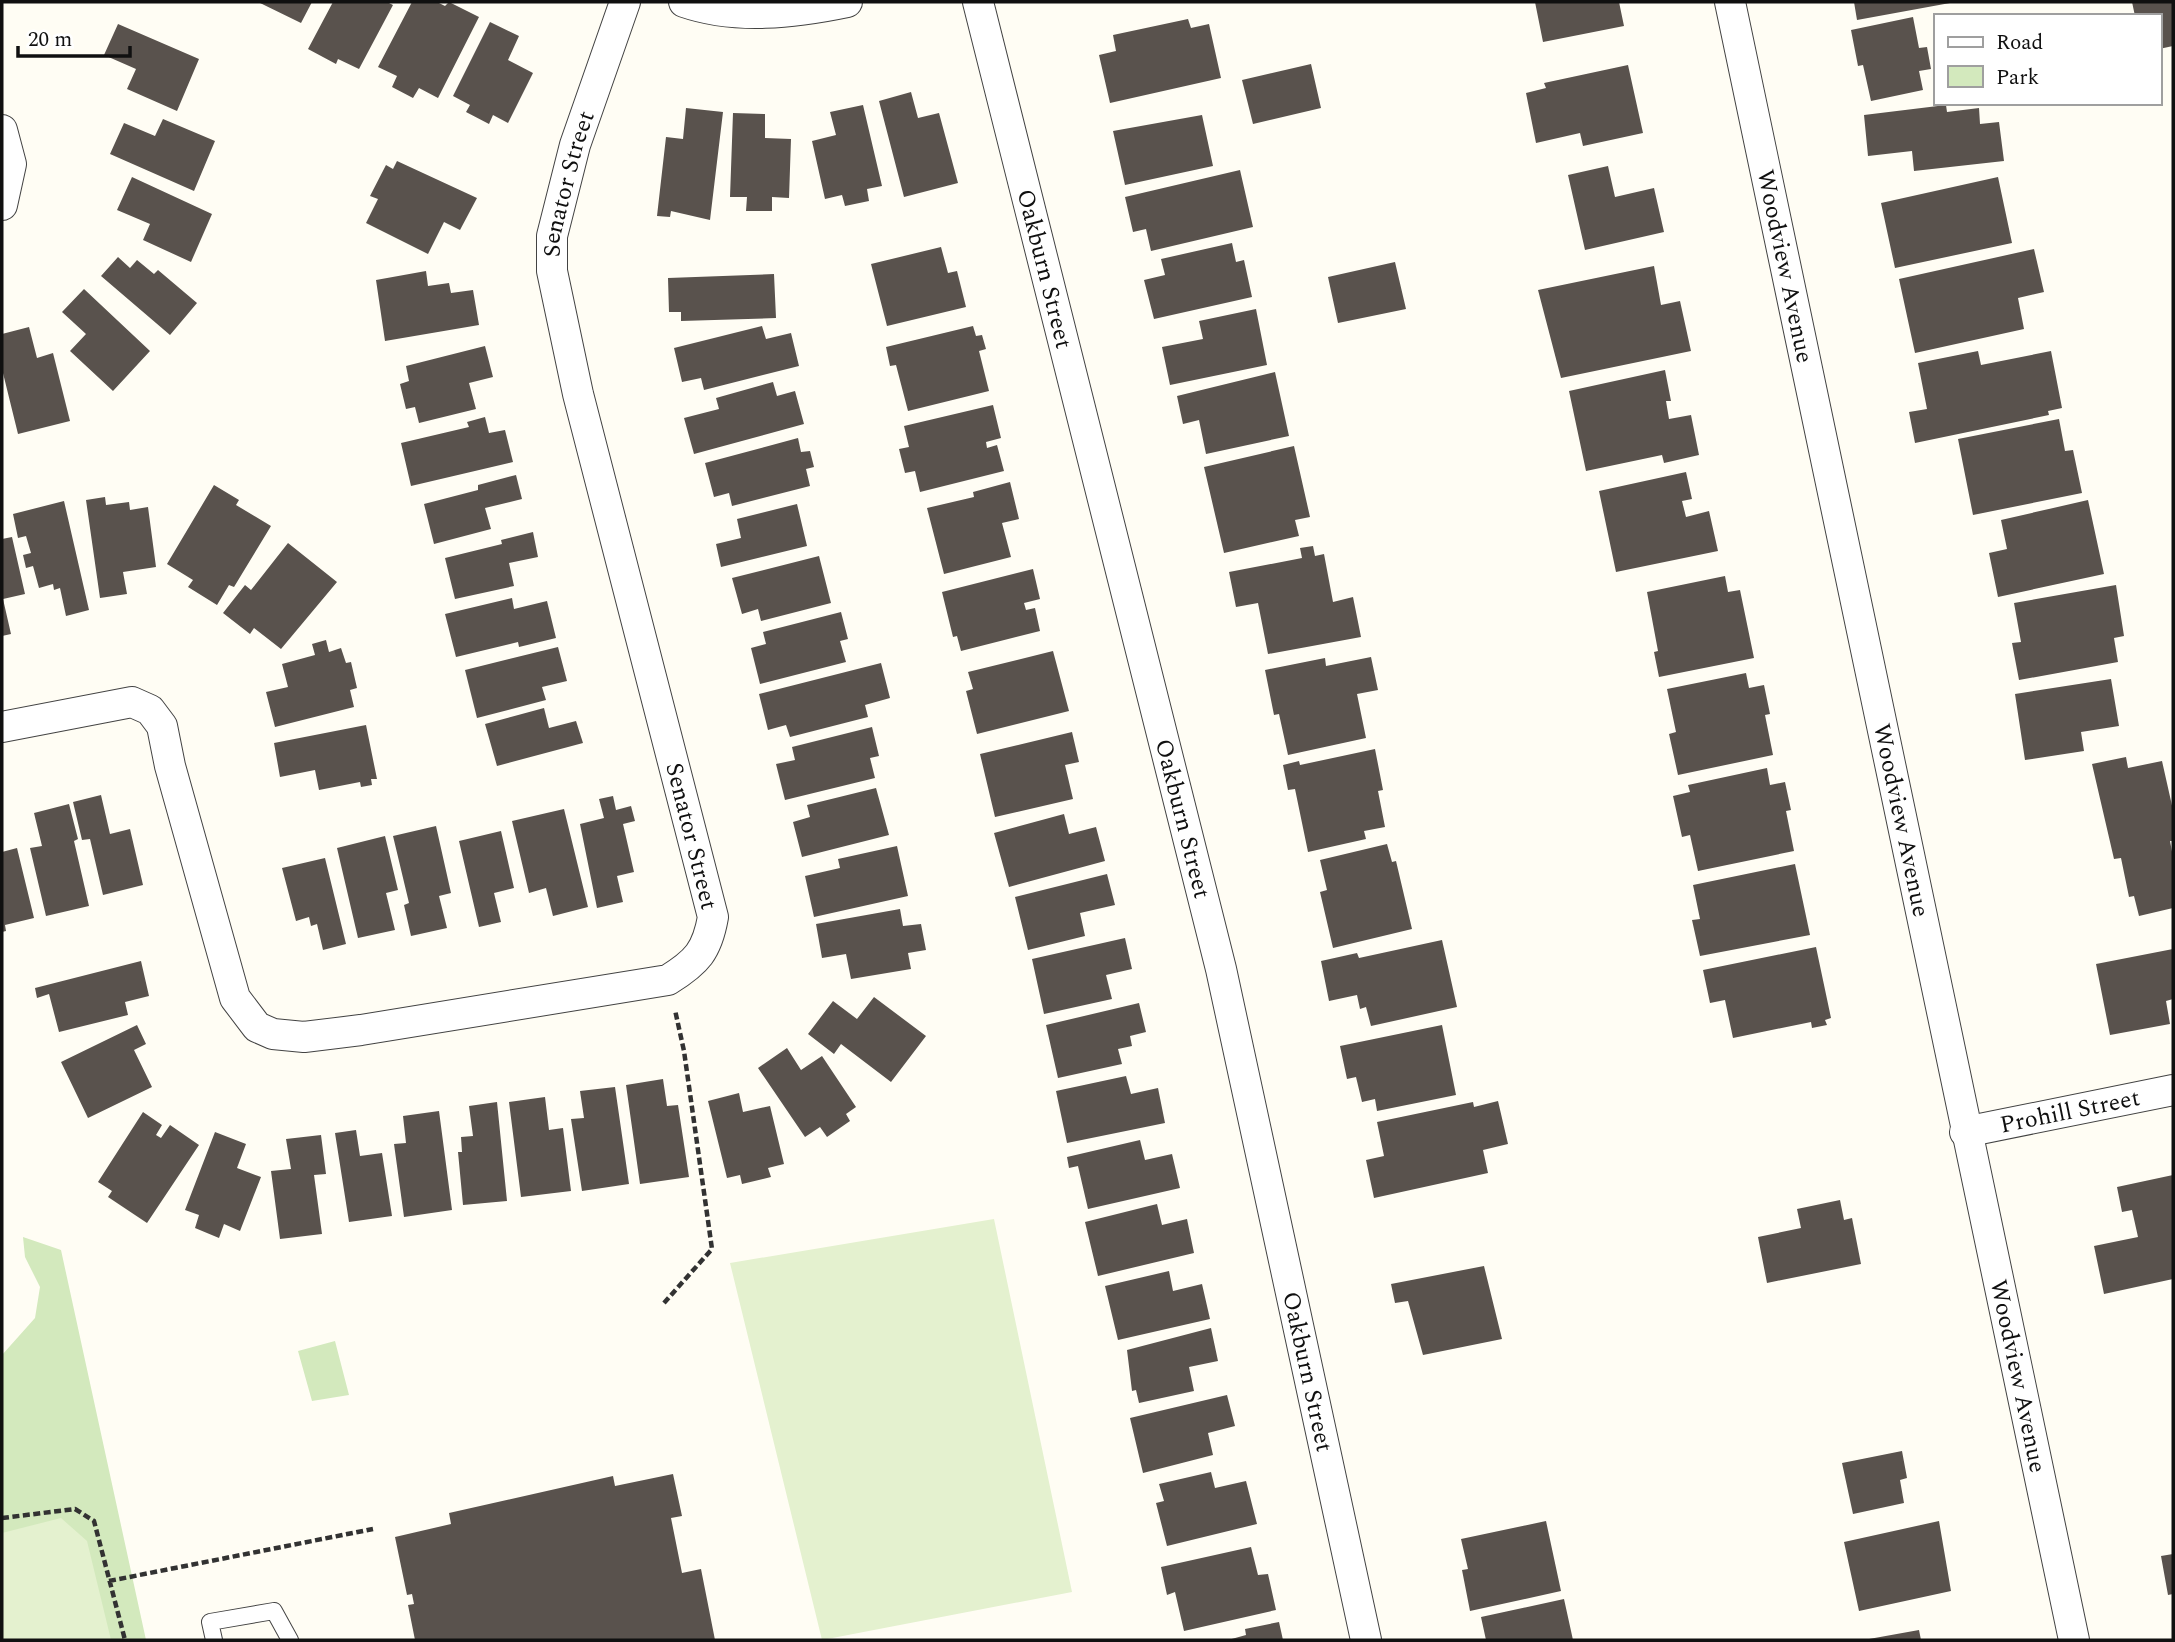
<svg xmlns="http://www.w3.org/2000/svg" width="2175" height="1642" font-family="Spectral,serif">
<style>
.green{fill:#d3e9bd}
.pitch{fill:#e4f1cf}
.building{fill:#59524d}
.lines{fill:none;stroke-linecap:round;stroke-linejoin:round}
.lane-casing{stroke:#434343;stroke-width:18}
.street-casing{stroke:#434343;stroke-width:32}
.path{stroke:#323232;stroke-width:4.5;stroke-dasharray:7 3.5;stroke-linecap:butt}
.lane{stroke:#fff;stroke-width:16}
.street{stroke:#fff;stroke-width:30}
.labels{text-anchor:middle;stroke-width:7;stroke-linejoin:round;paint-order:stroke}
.street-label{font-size:24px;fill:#101010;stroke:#fff}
</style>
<rect width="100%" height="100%" fill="#fffdf4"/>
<path class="green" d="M23,1237l38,13 85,390h-144v-285l33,-37 5,-31 -15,-30z
M335,1341l14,54 -37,6 -14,-50z"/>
<path class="pitch" d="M994,1219l78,373 -250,48 -92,-377z
M61,1518l26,23 24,99h-109v-107z"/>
<path class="building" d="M258,2h54l-11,21z
M333,2h54l6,3 -34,64 -21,-10 -2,5 -28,-15z
M412,2h25l8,4 4,-4 30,15 -41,81 -19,-10 -6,10 -21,-11 5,-11 -19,-9z
M1535,2h84l5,24 -81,16z
M1854,2h96v1l-93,17z
M2132,2h41v44l-14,3v-33h-24z
M1913,17l6,31 8,-1 4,22 -12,2 4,19 -52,11 -8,-36 -5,1 -7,-36z
M1188,19l3,9 18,-4 12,54 -111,25 -11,-48 17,-4 -3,-16z
M490,22l29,14 -11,24 25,13 -25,50 -15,-8 -4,9 -23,-12 4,-7 -17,-9z
M118,24l81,35 -22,52 -50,-22 9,-20 -32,-14z
M1311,64l10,44 -68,16 -11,-44z
M1628,65l15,68 -60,13 -3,-13 -44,10 -10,-50 20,-5 -2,-5z
M911,92l7,26 21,-5 19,70 -54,14 -25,-96z
M863,105l19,81 -15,3 2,12 -24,5 -3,-11 -17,4 -13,-58 24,-6 -6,-23z
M1946,105l1,7 32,-4 1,16 19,-2 5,39 -90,10 -2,-20 -44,5 -4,-41z
M686,108l37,4 -13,108 -39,-9 -1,6 -13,-1 9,-79 17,2z
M733,113l32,1v24l26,1 -2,59 -17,-1v14h-26l1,-14h-17z
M1202,115l11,51 -88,19 -12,-54z
M163,119l52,22 -21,50 -84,-37 14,-31 31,13z
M397,161l80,37 -17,32 -16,-8 -16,32 -62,-31 12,-24 -8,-3 16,-31 7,4z
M1608,166l7,31 39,-9 10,44 -79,18 -17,-75z
M1240,170l13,57 -102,24 -5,-22 -13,3 -8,-35z
M132,177l80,37 -21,48 -48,-22 7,-16 -33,-14z
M1998,177l14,66 -117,25 -14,-65z
M1232,243l4,19 8,-2 8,37 -98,22 -10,-39 21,-5 -4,-16z
M941,247l7,26 9,-2 9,36 -79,19 -16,-62z
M2034,249l10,43 -26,6 6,31 -109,24 -16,-74z
M118,257l12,11 7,-8 17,14 4,-4 39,33 -27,32 -69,-59z
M1395,262l11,47 -68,14 -10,-46z
M1654,266l7,39 19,-4 11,50 -130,27 -23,-88z
M426,271l2,15 21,-3 2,10 22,-3 6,35 -94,16 -9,-61z
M774,274l2,44 -95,3v-9h-12l-1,-34z
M84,289l66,62 -37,40 -43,-40 16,-17 -24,-22z
M1256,309l11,56 -97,20 -8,-38 41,-8 -4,-18z
M762,326l4,13 25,-6 8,33 -95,24 -3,-12 -19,4 -8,-34z
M973,326l3,10 6,-1 4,14 -7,2 10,40 -81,20 -12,-46 -6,1 -4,-19z
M29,327l8,31 16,-5 17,68 -52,13 -16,-65v-35z
M485,346l8,31 -24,6 7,26 -57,14 -4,-16 -9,2 -6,-25 9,-3 -3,-15z
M1978,351l3,14 70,-14 11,57 -14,3 1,4 -134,28 -6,-31 18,-3 -9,-46z
M1665,370l6,31h-5l3,18 22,-4 8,40 -35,8 -2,-8 -76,16 -17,-80z
M1275,372l14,64 -83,18 -7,-34 -16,4 -6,-28z
M773,382l4,14 18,-5 9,33 -110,30 -10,-36 35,-9 -3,-11z
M993,405l8,33 -15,4 1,6 10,-3 7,26 -84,21 -5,-21 -10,2 -6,-24 10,-2 -5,-21z
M485,417l4,16 16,-3 8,32 -102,24 -10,-43 68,-16 -2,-5z
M2059,419l6,32 8,-1 9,43 -109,22 -15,-76z
M798,438l3,14 9,-1 4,16 -8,2 4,17 -78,20 -3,-13 -15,4 -9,-34z
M1294,446l16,71 -15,3 4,16 -75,17 -20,-86z
M1686,472l6,27 -10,2 4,16 23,-6 9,40 -102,21 -17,-81z
M516,475l6,24 -37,9 6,21 -57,15 -10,-40 54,-14v-5z
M1010,482l9,37 -17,4 9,34 -67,17 -17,-66 47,-11 -1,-5z
M214,485l25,15 -3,5 35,21 -37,61 -5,-2 -12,20 -29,-18 5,-7 -26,-16z
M105,497l1,8 23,-3 1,8 18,-3 8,60 -33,5 4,22 -27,4 -14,-98z
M2088,500l16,74 -106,23 -9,-44 18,-4 -6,-29z
M64,501l25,109 -23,6 -6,-28 -6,2 -1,-6 -14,4 -6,-22 -7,2 -3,-13 8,-2 -5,-17 -8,2 -5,-24z
M797,504l10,42 -86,21 -5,-23 25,-6 -4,-19z
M533,532l5,25 -29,6 5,23 -59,13 -10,-41 57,-14 -1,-4z
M12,537l13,57 -22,5 8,35 -9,2v-97z
M288,543l49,39 -56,67 -27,-21 -4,6 -27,-21 22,-28 6,5z
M1313,546l2,10 9,-2 9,48 20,-5 8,40 -93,17 -10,-51 -22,4 -7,-35 73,-14 -2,-10z
M819,556l12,47 -70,18 -3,-12 -16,5 -10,-36z
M1033,569l7,30 -16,4 2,7 9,-2 5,23 -79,20 -4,-15 -4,1 -11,-45z
M1725,576l3,16 12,-2 14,68 -95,19 -5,-25 4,-1 -11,-59z
M2116,585l8,51 -10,2 4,24 -99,18 -7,-37 9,-1 -7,-39z
M512,598l2,11 33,-8 9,37 -37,9 -1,-5 -62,15 -11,-43z
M841,612l7,27 -8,2 6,21 -86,22 -9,-36 15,-4 -3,-12z
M326,640l3,12 12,-4 5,15 5,-1 6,26 -7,2 4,17 -79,20 -9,-35 22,-5 -6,-23 33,-9 -3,-11z
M558,647l9,34 -25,6 4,13 -69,18 -12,-48z
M1053,651l16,60 -92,23 -11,-43 7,-2 -5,-17z
M1371,657l7,33 -21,4 9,44 -78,17 -9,-41 -5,1 -9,-45 60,-12 1,8z
M881,663l9,35 -25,7 3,12 -78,20 -4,-12 -18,5 -9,-36z
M1746,673l3,15 15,-3 6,29 -5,1 8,40 -95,20 -9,-41 7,-2 -9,-43z
M2111,679l8,47 -38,6 3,19 -59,9 -10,-66z
M544,708l5,20 27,-7 7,22 -86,23 -12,-42z
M366,725l11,54h-6l1,6 -11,2 -1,-5 -41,8 -4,-20 -35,7 -6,-34z
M872,727l7,29 -9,2 5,20 -90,22 -9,-36 19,-4 -3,-13z
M1072,732l7,30 -14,3 8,34 -78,18 -15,-63z
M1375,749l8,41 -5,1 7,36 -21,4 2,8 -58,13 -13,-63 -7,1 -5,-25 16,-4 1,4z
M2126,757l2,11 34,-7 11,49v31h-3l3,16v51l-34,8 -5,-20 -5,1 -8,-39 -7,1 -22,-95z
M1767,768l3,17 15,-3 6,28 -5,1 8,40 -96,20 -8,-36 -8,2 -9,-41 17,-4 -2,-7z
M876,788l13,47 -87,22 -9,-35 17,-5 -3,-12z
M101,795l9,39 20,-5 13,56 -40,10 -13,-56 -8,1 -9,-38z
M613,796l3,14 15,-4 4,15 -12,3 11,48 -17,4 6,26 -26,6 -17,-84 24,-6 -5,-19z
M69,804l9,35 -4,2 15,65 -43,10 -16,-68 12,-2 -8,-33z
M564,809l24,98 -35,9 -7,-28 -17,5 -17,-72z
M1064,814l5,20 27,-7 9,34 -96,26 -15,-54z
M436,826l15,67 -12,3 8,32 -36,8 -7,-31 5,-2 -16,-67z
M501,831l13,57 -20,5 7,29 -22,5 -20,-86z
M385,836l13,54 -12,3 9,37 -37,8 -21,-90z
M1387,844l5,18 4,-1 16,68 -79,19 -13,-56 7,-2 -7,-30z
M897,846l11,50 -94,21 -9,-41 35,-8 -2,-9z
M17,848l17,70 -29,7 1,6 -4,1v-80z
M325,858l21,86 -23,6 -6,-26 -6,2 -2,-9 -13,4 -14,-53z
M1795,864l15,71 -110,21 -8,-36 8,-1 -7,-34z
M1107,874l8,31 -35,8 5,23 -57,14 -13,-53z
M900,909l3,17 18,-2 5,26 -18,3 3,16 -60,10 -5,-25 -24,4 -6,-34z
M1125,938l7,31 -26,6 6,24 -68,15 -12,-55z
M1442,940l15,67 -86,19 -5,-19 -6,2 -3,-14 -28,6 -8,-40 36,-8 2,5z
M1816,947l15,71 -6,2 2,5 -15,3 -1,-6 -78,16 -8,-38 -15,3 -7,-33z
M2173,949v50l-7,2 4,23 -60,11 -14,-71z
M141,961l8,35 -24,6 3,13 -69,17 -10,-38 -12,4 -2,-10z
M874,997l52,39 -35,46 -50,-38 -7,10 -26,-20 25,-33 24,18z
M1139,1003l7,29 -16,4 2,10 -14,3 4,15 -64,14 -12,-53z
M137,1025l9,19 -12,6 18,37 -64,31 -27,-56z
M1442,1025l14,70 -79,16 -2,-12 -13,3 -6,-25 -9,2 -7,-33z
M787,1048l14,22 21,-14 34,51 -10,7 4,7 -23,16 -7,-10 -15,10 -47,-69z
M1126,1076l5,18 27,-6 7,35 -98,20 -11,-52z
M663,1079l4,27 11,-1 11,72 -49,7 -14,-99z
M615,1087l14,97 -47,7 -11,-72 13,-1 -4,-27z
M739,1093l4,19 27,-6 14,58 -16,4 3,9 -29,7 -2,-9 -13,3 -19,-77z
M545,1097l4,33 14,-2 8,63 -50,6 -12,-95z
M1498,1101l10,43 -25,6 5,23 -114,25 -8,-38 18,-4 -7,-34 96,-20 1,5z
M497,1102l10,99 -44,4 -5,-53h4l-1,-15 12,-1 -4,-30z
M439,1111l13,99 -48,7 -10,-73 12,-1 -3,-27z
M143,1112l19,13 -6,10 5,3 9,-13 29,20 -52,78 -39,-26 4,-6 -14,-9z
M356,1130l4,26 22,-3 10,63 -43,6 -14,-89z
M215,1132l31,12 -9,24 24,9 -21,54 -16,-7 -5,14 -24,-10 4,-13 -14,-5z
M321,1135l5,39 -12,1 8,59 -42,5 -9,-68 20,-2 -5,-30z
M1140,1140l5,20 27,-6 8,34 -92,21 -10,-43 -9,2 -2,-11z
M2173,1175v104l-69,15 -10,-48 44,-9 -6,-27 -10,2 -5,-25z
M1840,1200l4,20 8,-2 9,46 -94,19 -9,-46 43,-9 -4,-19z
M1157,1204l5,21 25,-6 7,34 -96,23 -13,-54z
M1484,1266l18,73 -79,16 -15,-54 -13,2 -4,-19z
M1169,1271l4,20 29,-7 8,35 -92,21 -13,-54z
M1211,1328l7,33 -29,6 5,24 -55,12 -3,-13 -4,1 -5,-41z
M1227,1395l8,31 -27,7 5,22 -70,18 -13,-55z
M1902,1451l5,27 -7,2 4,23 -51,11 -11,-51z
M1211,1472l4,16 31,-7 11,43 -90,22 -11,-43 8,-2 -5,-17z
M673,1474l9,42 -11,2 11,55 19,-4 14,71h-300l-7,-35 6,-1 -2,-10 -5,1 -12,-58 56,-13 -2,-11 164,-37 2,10z
M1546,1521l15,70 -91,20 -8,-41 6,-1 -7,-30z
M1939,1521l12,70 -92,20 -15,-69z
M1251,1547l7,28 10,-1 8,36 -92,21 -9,-39 -8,3 -6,-28z
M2173,1554v40l-5,1 -7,-39z
M1564,1599l9,41h-87l-5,-23z
M1279,1622l4,18h-55l18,-5 -1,-6z
M1919,1630l2,10h-52v-1z"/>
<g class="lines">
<defs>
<path id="lane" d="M214,1640l-4,-18 64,-11 16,29"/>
<g id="street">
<path d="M684,2c52,18 110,11 163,0"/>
<path id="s1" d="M978,2l243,967 145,671"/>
<path id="s2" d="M1730,2l344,1638"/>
<path d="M2,130l9,34 -9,41"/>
<path id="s3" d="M2,727l130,-25 18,8 12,16 8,40 65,232 22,29 16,7 31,3 57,-7 307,-50c29,-18 39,-29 45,-63l-135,-523 -26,-123v-35l23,-91 50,-143"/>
<path id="s4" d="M1965,1132l208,-42"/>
</g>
</defs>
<use href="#lane" class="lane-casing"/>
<use href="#street" class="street-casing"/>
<path class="path" d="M664,1303l48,-54 -28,-198 -9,-41
M2,1518l73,-9 19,12 31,119
M109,1581l264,-52"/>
<use href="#lane" class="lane"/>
<use href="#street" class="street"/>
</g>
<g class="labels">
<g class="street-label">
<text dy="8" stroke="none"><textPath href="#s3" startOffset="1743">Senator Street</textPath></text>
<text dy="8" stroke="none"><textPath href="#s2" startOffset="270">Woodview Avenue</textPath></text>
<text dy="8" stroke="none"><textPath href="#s1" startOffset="275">Oakburn Street</textPath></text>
<text dy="8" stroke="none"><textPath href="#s1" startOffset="842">Oakburn Street</textPath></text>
<text dy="8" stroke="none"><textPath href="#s2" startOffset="836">Woodview Avenue</textPath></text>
<text transform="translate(692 836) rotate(76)" y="8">Senator Street</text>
<text dy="8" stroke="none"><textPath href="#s4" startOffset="107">Prohill Street</textPath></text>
<text dy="8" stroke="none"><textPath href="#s1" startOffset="1409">Oakburn Street</textPath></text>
<text dy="8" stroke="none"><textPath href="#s2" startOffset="1404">Woodview Avenue</textPath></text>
</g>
</g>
<rect width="2175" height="1642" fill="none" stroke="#101010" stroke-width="7"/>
<rect x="1934" y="14" width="228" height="91" fill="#ffffff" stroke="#9f9f9f" stroke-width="2"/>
<rect x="1948" y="37" width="35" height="10" fill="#ffffff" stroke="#9f9f9f" stroke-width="2"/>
<text x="1996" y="49" font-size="21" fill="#101010">Road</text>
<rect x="1948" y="66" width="35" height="21" fill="#d3e9bd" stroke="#9f9f9f" stroke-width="2"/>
<text x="1996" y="84" font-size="21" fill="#101010">Park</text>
<path d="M18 46v10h112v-10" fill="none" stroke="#101010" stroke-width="3.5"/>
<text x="28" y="46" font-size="21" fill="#101010" stroke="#ffffff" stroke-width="5" paint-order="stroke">20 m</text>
</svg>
